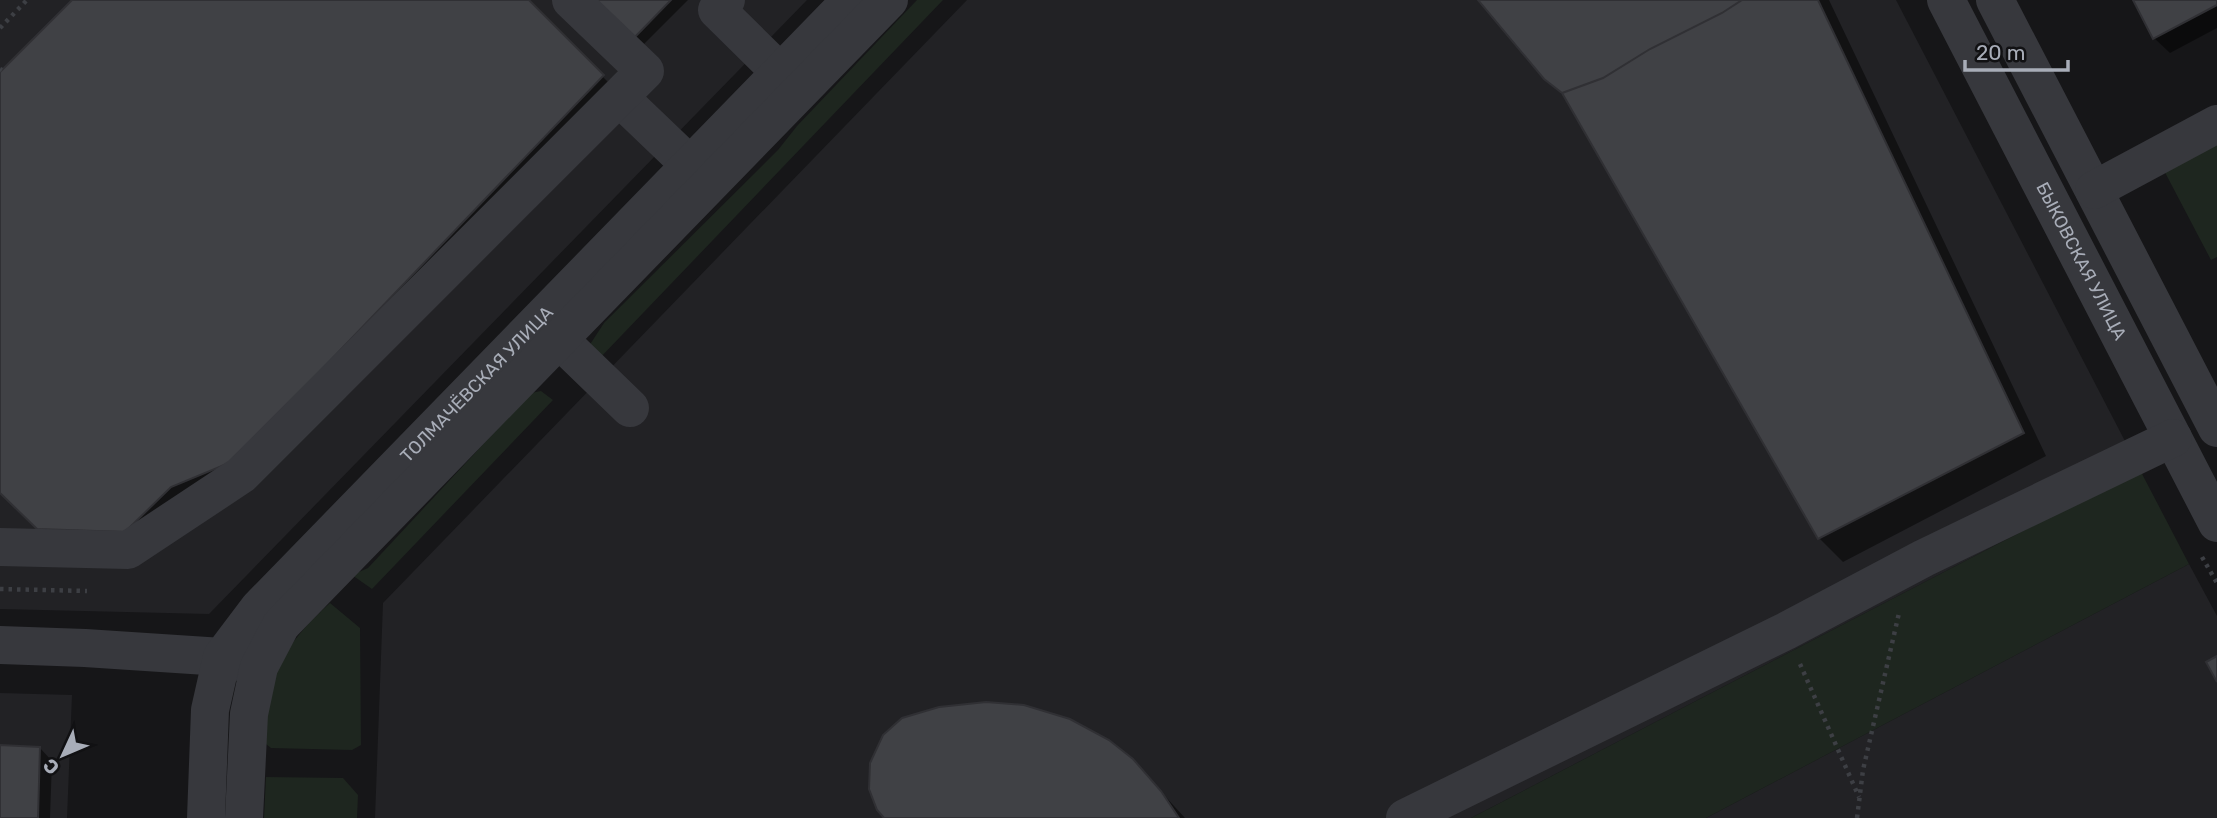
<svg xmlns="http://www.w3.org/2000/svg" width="2217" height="818" font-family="Rubik,sans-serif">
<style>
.built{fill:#222225}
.green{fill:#1e261f}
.shadow{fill:#0007}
.building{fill:#404145;stroke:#303034;stroke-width:2}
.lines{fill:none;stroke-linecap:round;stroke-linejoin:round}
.path{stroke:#3d3f44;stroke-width:4.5;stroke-dasharray:3.5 5;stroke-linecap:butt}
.minor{stroke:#37383d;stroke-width:38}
.labels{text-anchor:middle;stroke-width:7;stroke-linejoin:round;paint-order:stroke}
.street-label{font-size:18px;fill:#a8adb8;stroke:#111113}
</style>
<rect width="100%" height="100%" fill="#161618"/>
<path class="built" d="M0,0h807l-598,614 -209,-5z
M967,0h929l244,470 -669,348h-1096l8,-215z
M2189,564l28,52v202h-511z
M0,693l72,2 -5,123h-67z"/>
<path class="green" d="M917,0h26l-345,360 -11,-11 17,-26 174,-173 19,-24z
M2217,131v126l-6,3 -52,-99z
M541,391l12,9 -181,189 -20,-14 16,-7 163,-175z
M2140,470l49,94 -483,254h-235z
M330,603l30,25 1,117 -9,5 -81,-2 -5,-4c-1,-65 16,-98 64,-141z
M266,777l77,1 15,17 -1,23h-93z"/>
<path class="shadow" d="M74,0h452l92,92 -477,455 -141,-56v-416z
M593,0h95l-47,47z
M1480,0h349l217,456 -203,106 -24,-24 -253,-440 -13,-12z
M2135,0h82v28l-47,25 -16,-15z
M0,747l40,1 12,13 -2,57h-50z
M1132,760l53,58h-299z"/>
<path class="building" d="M72,0h457l75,75 -370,386 -63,26 -46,45 -88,-3 -37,-36v-421z
M591,0h80l-39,40z
M1478,0h264l-20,13 -72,36 -47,29 -41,15 -18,-14z
M1742,0h76l206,433 -206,106 -256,-446 41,-15 47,-29 72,-36z
M2133,0h84v5l-64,34z
M2217,656v26l-11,-20z
M986,702l38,3 46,14 39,21 24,19 28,32 18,27h-295l-7,-8 -8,-21 1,-26 13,-28 19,-17 37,-11z
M0,745l40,2 -2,71h-38z"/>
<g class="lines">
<path class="path" d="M0,28l27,-28
M0,69l2,1
M2202,557l15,26
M0,589l87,2
M1800,664l59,133
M1857,818l6,-48 36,-157"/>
<g class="minor">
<path d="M726,0l-9,10 63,62"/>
<path id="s1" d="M1946,0l271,523"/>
<path d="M1995,0l222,428"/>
<path d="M620,98l70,67"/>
<path d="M2094,190l123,-66"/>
<path d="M541,322l89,86"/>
<path d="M0,547l128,3 113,-75 404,-404 -74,-71"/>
<path d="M0,645l85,3 137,9 25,7"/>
<path id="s2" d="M206,818l4,-108 12,-53 37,-49 592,-608"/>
<path d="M244,818l5,-104 10,-47 22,-42 608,-625"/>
<path d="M1405,818l381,-187 138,-73 249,-120"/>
</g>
</g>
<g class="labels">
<g class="street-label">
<text dy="6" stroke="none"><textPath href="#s1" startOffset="294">БЫКОВСКАЯ УЛИЦА</textPath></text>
<text dy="6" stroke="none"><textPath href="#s2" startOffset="536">ТОЛМАЧЁВСКАЯ УЛИЦА</textPath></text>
</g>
</g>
<g transform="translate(63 755) rotate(226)" stroke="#111113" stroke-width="5" paint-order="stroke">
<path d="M0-5L12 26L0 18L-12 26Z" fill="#a8adb8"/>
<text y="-10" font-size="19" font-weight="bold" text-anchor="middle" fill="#a8adb8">С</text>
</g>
<path d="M1965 60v10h103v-10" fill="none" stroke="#a8adb8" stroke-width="3.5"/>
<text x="1976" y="60" font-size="21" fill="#a8adb8" stroke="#111113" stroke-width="5" paint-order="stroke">20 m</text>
</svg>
